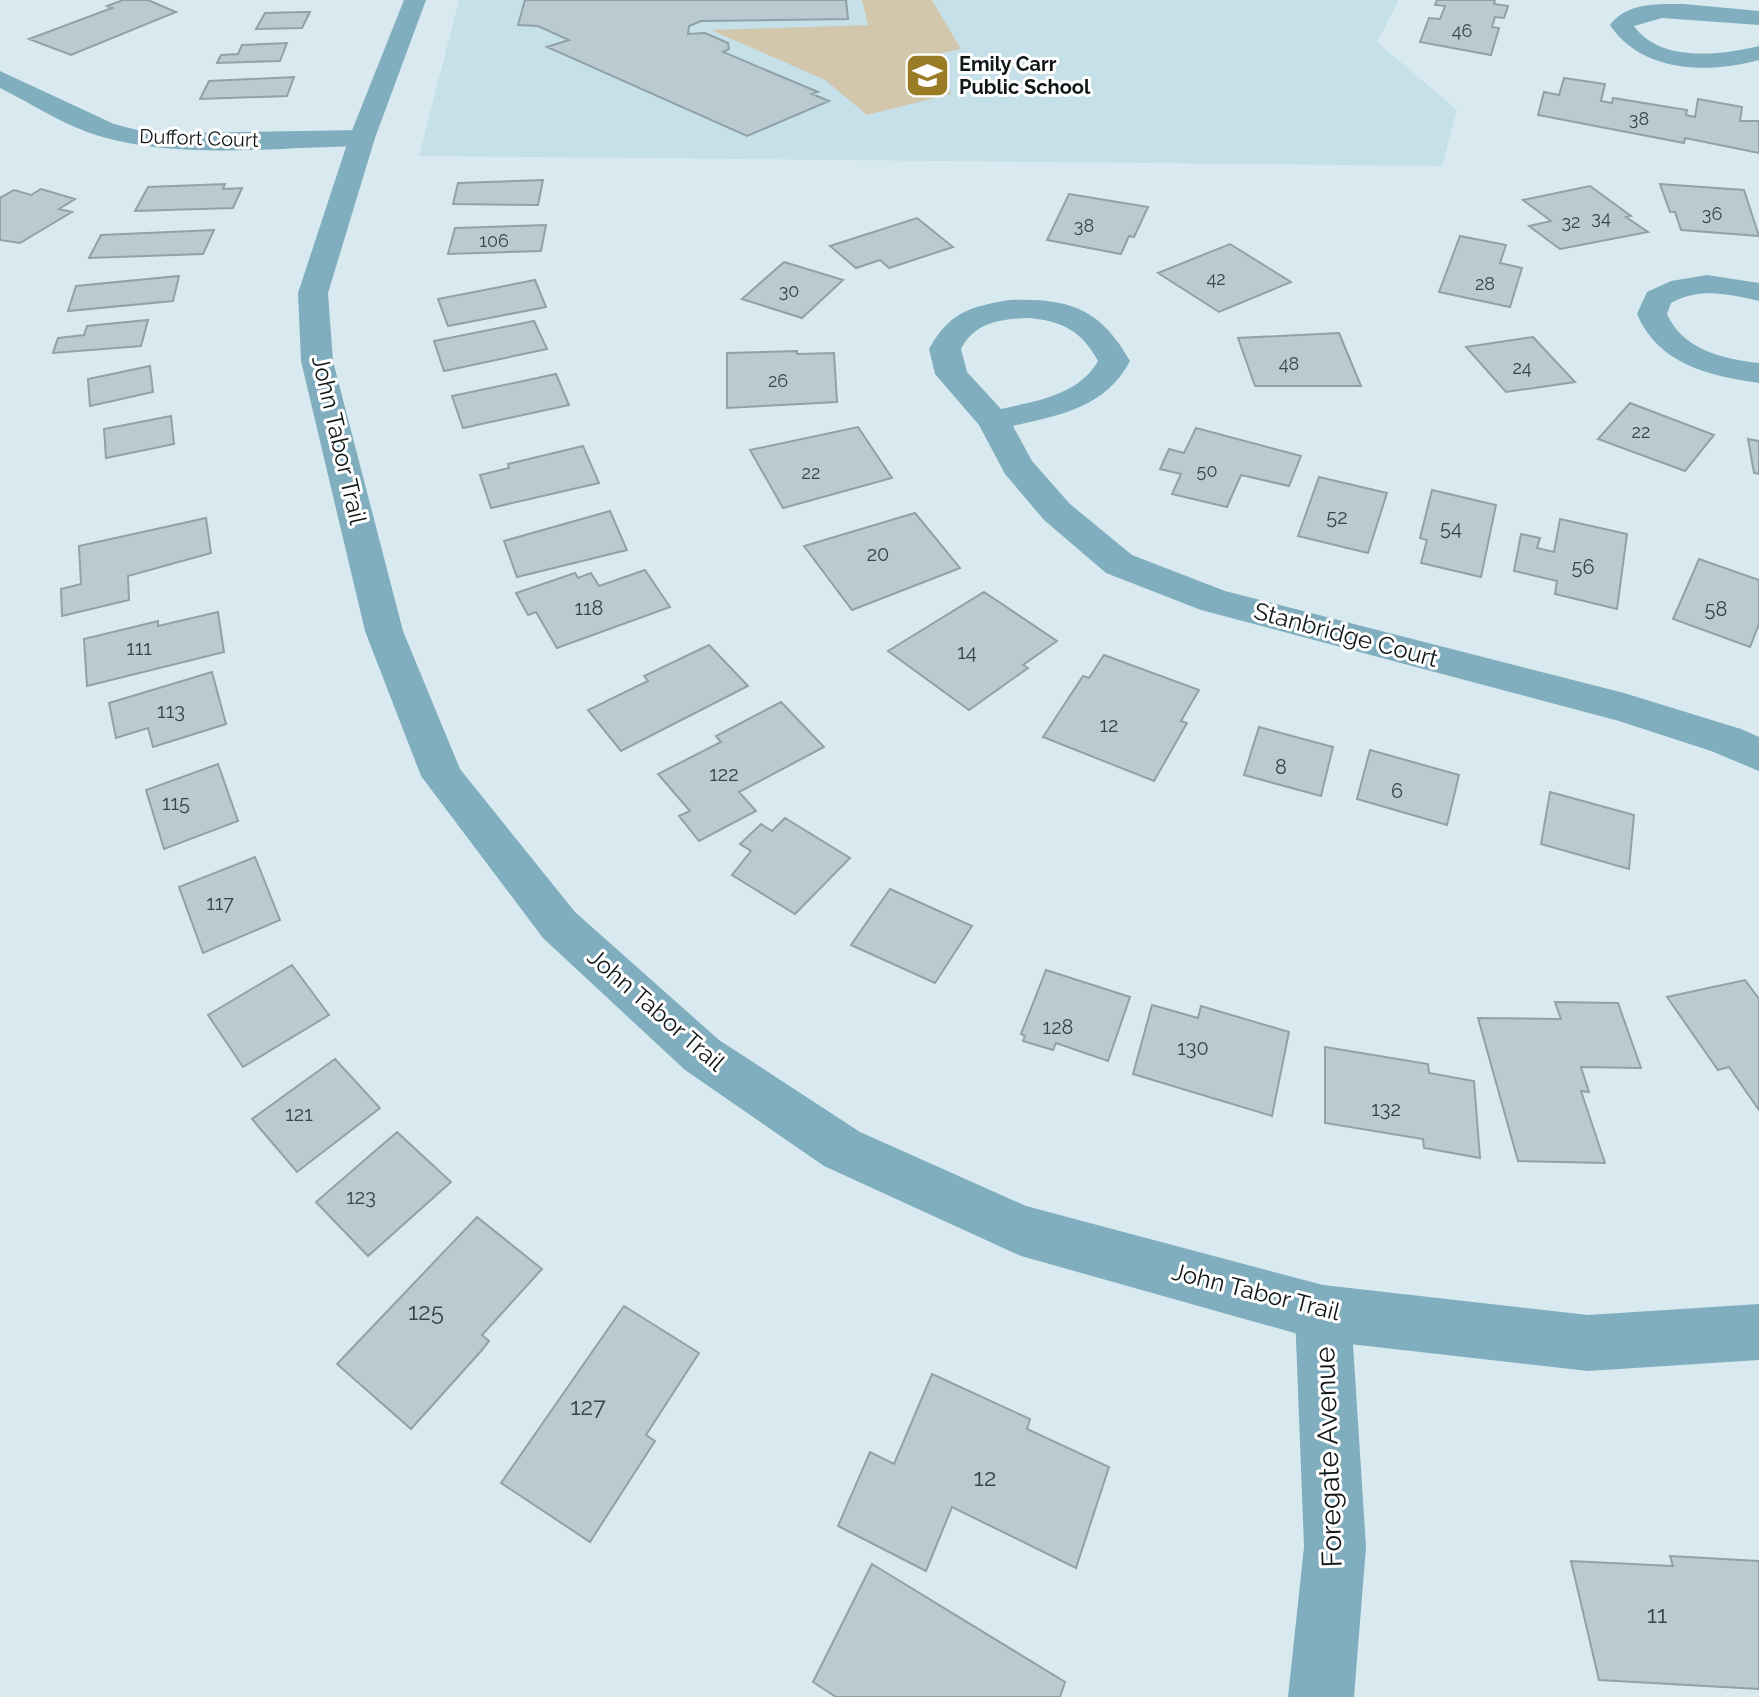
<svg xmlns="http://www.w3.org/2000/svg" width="1759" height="1697" font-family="Raleway,sans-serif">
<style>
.built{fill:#c5e0e9}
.green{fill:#d2c7ad}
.building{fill:#b9cad1;stroke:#90a1a7;stroke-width:2}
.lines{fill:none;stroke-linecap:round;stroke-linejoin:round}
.minor{fill:#80aebe;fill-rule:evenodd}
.tertiary{fill:#80aebe;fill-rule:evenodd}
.labels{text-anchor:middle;stroke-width:6;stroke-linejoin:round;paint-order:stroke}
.far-number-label{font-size:18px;fill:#3b4447}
.far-poi-label{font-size:20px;font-weight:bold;fill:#111719;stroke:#fff;text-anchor:start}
.far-street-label{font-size:20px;fill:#111719;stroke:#fff}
.number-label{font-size:20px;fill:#3b4447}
.street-label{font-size:24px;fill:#111719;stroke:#fff}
.near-number-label{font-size:24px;fill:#3b4447}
.near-street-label{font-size:28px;fill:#111719;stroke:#fff}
</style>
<rect width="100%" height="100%" fill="#d8eaf0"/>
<path class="built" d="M459,0h940l-22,42 80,68 -15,56 -1023,-10z"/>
<path class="green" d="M862,0h70l29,49 -25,5 15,40 -84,21 -42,-35 -114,-50 157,-5z"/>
<path class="building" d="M148,0l28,12 -105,43 -42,-16 83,-31 -5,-2 16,-6z
M525,0h321l2,19 -147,2 -12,5 -1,8 17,-1 23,10 1,6 -6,3 95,40 -6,2 17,7 -82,35 -200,-89 22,-7 -31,-14 -20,-1z
M1437,0h58l-1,4 14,2 -4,12 -9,-1 -3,10 7,1 -8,27 -71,-13 9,-24 11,1 5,-13 -10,-1z
M304,12h6l-8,16 -46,1 9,-16z
M287,43l-7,18 -63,2 4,-8 17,-1 4,-9z
M294,77l-7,19 -87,3 9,-18z
M1564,78l41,6 -4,17 11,2 1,-5 74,12 -1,5 9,2 3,-18 44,8 -2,14h19v32l-74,-15 -1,5 -146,-28 6,-23 15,3z
M543,180l-5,25 -85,-1 5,-21z
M225,184l-2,5 19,-1 -9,20 -98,3 13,-24z
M1660,184l84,6 15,46 -78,-6 -6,-18h-5z
M1590,186l41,30 -5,1 22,15 -88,17 -31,-23 22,-5 -28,-21z
M41,189l34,10 -16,10 13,3 -52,31 -20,-3v-42l14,-8 17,5z
M1069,194l79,13 -14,30 -5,-1 -8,18 -74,-14z
M917,218l36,29 -64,21 -9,-8 -24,8 -26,-22z
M546,225l-5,26 -93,3 7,-26z
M214,230l-11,24 -114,4 12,-23z
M1460,236l46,9 -6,18 22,5 -12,39 -71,-15z
M1230,244l61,38 -72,30 -61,-39z
M784,262l59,18 -41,38 -60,-19z
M179,276l-6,25 -105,10 8,-25z
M535,280l11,27 -98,19 -10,-27z
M148,320l-7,26 -88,7 5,-15 26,-3 3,-9z
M534,321l13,28 -103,22 -10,-30z
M1339,333l22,53h-106l-17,-48z
M1533,337l42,45 -69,10 -40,-45z
M797,351v3l37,-1 3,49 -110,6v-55z
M150,366l3,26 -63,14 -2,-27z
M556,374l13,31 -106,23 -11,-32z
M1630,403l84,32 -29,36 -87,-32z
M171,416l3,28 -68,14 -2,-29z
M858,427l34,51 -109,30 -33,-58z
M1196,428l105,28 -12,30 -48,-11 -14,32 -55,-13 9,-20 -21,-5 9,-20 15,4z
M1748,439l11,2v33l-5,-1z
M583,446l16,37 -108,25 -11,-33 29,-7 -1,-4z
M1319,477l68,16 -19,60 -70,-17z
M1432,490l64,15 -15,72 -60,-14 6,-23 -7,-2z
M610,511l17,39 -110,27 -13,-36z
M915,513l45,55 -108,42 -48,-64z
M206,518l5,35 -83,23 1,24 -67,16 -1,-27 20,-5 -2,-38z
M1560,519l67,15 -10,75 -62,-15 2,-13 -43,-10 7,-37 19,4 -3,10 17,4z
M1699,559l60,21v44l-9,23 -77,-28z
M645,570l25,37 -113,41 -21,-36 -8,3 -12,-22 59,-20 3,5 13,-5 8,13z
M984,592l73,49 -34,24 5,3 -59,42 -81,-59z
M218,612l6,40 -137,34 -3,-47 74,-18v5z
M709,645l39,41 -127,65 -33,-41 60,-29 -4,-5z
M1104,655l95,35 -18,31 6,2 -33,58 -111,-44 40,-61 6,2z
M212,672l14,52 -73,23 -5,-19 -32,10 -7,-35z
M781,702l43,45 -85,45 17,19 -57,30 -20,-25 11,-5 -32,-37 63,-32 -5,-6z
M1259,727l74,20 -12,49 -77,-21z
M1370,750l89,25 -12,50 -90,-26z
M218,764l20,57 -74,28 -18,-59z
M1550,792l84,23 -5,54 -88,-25z
M785,818l65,40 -55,56 -63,-39 19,-24 -11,-7 21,-20 11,7z
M255,857l25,63 -77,33 -24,-66z
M890,889l82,37 -37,57 -84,-38z
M292,965l37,50 -86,52 -35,-52z
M1046,970l84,27 -22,64 -52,-18 -3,7 -30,-9 2,-5 -4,-2z
M1745,980l14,19v111l-30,-43 -11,3 -51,-73z
M1555,1002l63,1 23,65 -60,-1 8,25 -8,-1 24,72 -87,-2 -40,-143 83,1z
M1152,1005l46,13 3,-12 88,26 -17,84 -139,-42z
M1325,1047l103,17 1,9 45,8 6,77 -56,-10 -1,-9 -98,-16z
M335,1059l45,49 -83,64 -45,-53z
M397,1132l54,50 -83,74 -52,-54z
M477,1217l65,52 -60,66 7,6 -7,9 -71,79 -74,-65z
M624,1306l75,47 -53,82 9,6 -65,101 -89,-59z
M932,1374l98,45 -3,10 82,38 -33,101 -124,-61 -26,64 -88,-45 32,-74 24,12z
M1670,1556l89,5v128l-160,-9 -28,-119 102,5z
M872,1564l193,118 -5,15h-224l-23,-15z"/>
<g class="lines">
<path class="minor" d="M1684,4l75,7v14l-97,-7 -28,8c26,37 88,29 125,20v14c-51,14 -117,13 -149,-35 17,-23 48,-21 74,-21z
M0,71l114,53 23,6 33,3 192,-3 9,2 4,6 -4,6 -9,2c-83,1 -183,14 -263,-10 -34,-10 -67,-32 -99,-48z
M1707,275l52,8v18c-30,-7 -60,-14 -88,2l-4,11c16,36 56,45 92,49v20c-50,-7 -101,-19 -122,-69l10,-22 24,-11z
M1009,300c60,-2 91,8 121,61 -24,46 -69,54 -117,65l19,35 38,43 62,51 93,36 399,102 117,36 18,8v34l-48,-20 -92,-30 -418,-111 -95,-37 -62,-53 -39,-46 -26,-49 -44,-51 -6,-25c21,-37 40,-42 80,-49zM1029,318c33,3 53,13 69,43 -19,34 -62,40 -97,48l-34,-37 -6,-23c14,-27 40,-30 68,-31z
M1323,1285l20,8 8,20 15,234 -12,150h-66l16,-150 -9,-234 8,-20z"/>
<path class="tertiary" d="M404,0h22l-51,138 -47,155 5,68 70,270 57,138 115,143 144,128 141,92 166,74 297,79 265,30 171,-11v56l-171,11 -265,-30 -302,-85 -197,-90 -139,-96 -142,-132 -122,-162 -56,-145 -64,-270 -3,-68 51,-155z"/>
</g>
<defs>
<symbol id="school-square" viewBox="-11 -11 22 22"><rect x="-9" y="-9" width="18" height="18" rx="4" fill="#9a7c26" stroke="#fff"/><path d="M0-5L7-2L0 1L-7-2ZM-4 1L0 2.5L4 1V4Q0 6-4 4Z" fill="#fff"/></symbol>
</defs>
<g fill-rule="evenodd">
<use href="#school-square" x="902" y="50" width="51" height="51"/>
</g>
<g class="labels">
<g class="far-number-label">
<text x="1462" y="37">46</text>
<text x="1639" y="125">38</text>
<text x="1712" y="220">36</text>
<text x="1601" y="224">34</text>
<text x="1571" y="228">32</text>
<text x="1084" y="232">38</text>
<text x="494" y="247">106</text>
<text x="1216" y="285">42</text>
<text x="1485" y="290">28</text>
<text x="789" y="297">30</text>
<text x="1289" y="370">48</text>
<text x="1522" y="374">24</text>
<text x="778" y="387">26</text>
<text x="1641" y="438">22</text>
<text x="1207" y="477">50</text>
<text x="811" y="479">22</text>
</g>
<g class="far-poi-label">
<text x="959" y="71">Emily Carr<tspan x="959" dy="23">Public School</tspan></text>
</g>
<g class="far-street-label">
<text transform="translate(199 138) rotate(2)" y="7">Duffort Court</text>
</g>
<g class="number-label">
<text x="1337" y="524">52</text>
<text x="1451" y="535">54</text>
<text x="878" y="561">20</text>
<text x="1583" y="574">56</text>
<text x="589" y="615">118</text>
<text x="1716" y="616">58</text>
<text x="139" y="655">111</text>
<text x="967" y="659">14</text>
<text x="171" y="718">113</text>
<text x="1109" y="732">12</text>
<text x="1281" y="774">8</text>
<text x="724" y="781">122</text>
<text x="1397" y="798">6</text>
<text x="176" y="810">115</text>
<text x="220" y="910">117</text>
<text x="1058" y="1034">128</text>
<text x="1193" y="1055">130</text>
<text x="1386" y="1116">132</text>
<text x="299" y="1121">121</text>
<text x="361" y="1204">123</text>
</g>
<g class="street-label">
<text transform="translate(339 440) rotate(77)" y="8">John Tabor Trail</text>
<text transform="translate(1346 635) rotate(15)" y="8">Stanbridge Court</text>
<text transform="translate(656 1010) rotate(41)" y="8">John Tabor Trail</text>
<text transform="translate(1256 1292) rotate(14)" y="8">John Tabor Trail</text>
</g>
<g class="near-number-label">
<text x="426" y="1320">125</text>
<text x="588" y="1415">127</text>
<text x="985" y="1486">12</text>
<text x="1657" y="1623">11</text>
</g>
<g class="near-street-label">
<text transform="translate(1328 1457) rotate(-92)" y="10">Foregate Avenue</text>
</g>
</g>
</svg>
